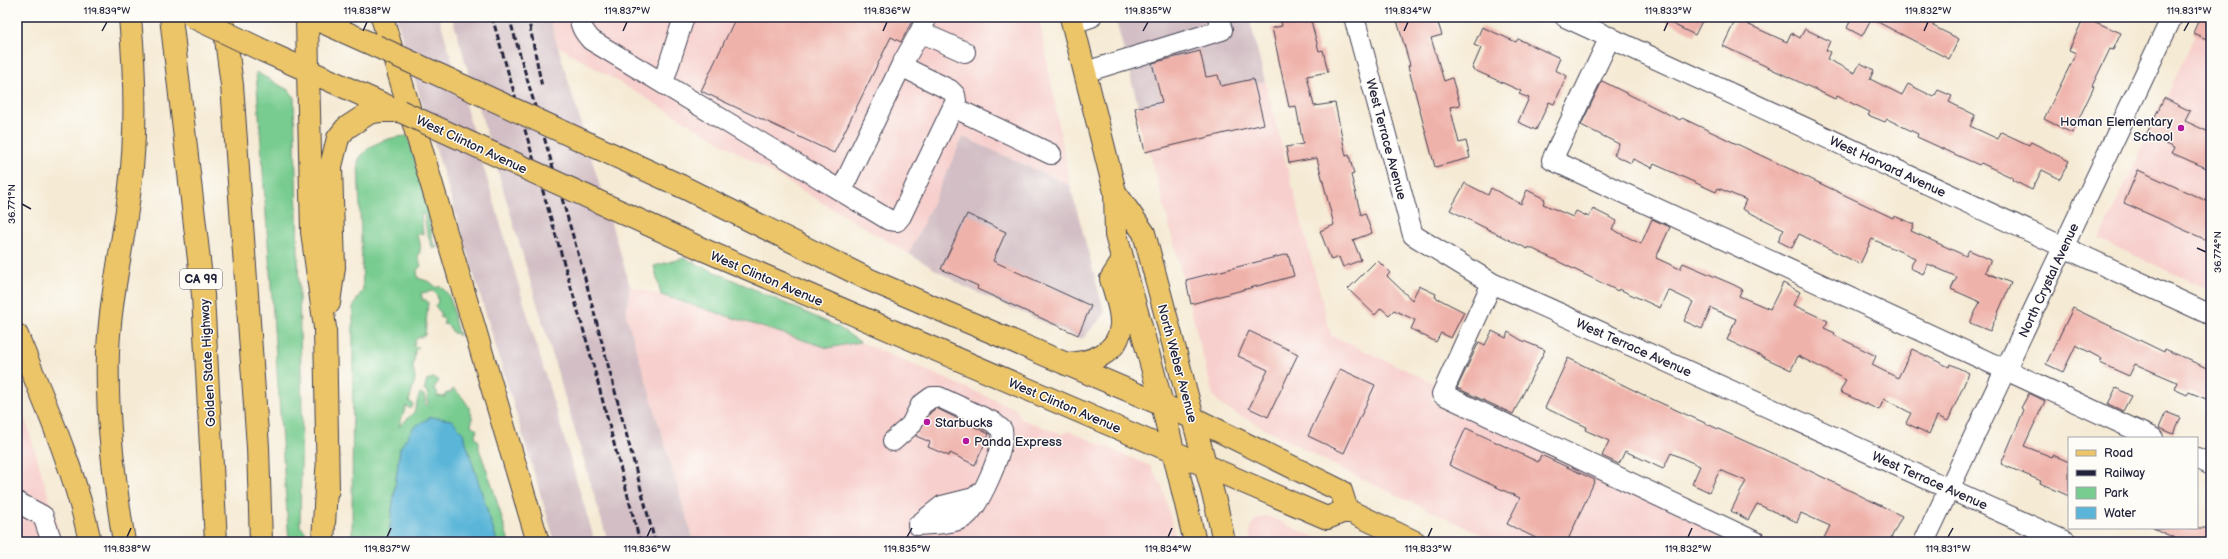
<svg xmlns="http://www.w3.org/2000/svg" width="2228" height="559" font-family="'Balsamiq Sans',sans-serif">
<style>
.built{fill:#f7d0ce}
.industrial{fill:#d2bec4}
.green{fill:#78cc90;stroke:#4d7766}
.water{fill:#5ab5d8;stroke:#3e6c8a}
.building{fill:#efb2aa}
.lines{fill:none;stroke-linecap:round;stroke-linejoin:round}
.minor-casing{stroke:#424052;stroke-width:22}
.major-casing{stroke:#424052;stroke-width:24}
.highway-casing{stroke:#424052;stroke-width:24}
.minor{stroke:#fff;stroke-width:20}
.major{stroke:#ecc569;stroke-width:22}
.highway{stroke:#ecc569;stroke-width:22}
.rail{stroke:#22223b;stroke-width:3;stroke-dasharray:6 3;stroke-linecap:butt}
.major-bridge-casing{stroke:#424052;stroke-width:24;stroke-linecap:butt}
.major-bridge{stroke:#ecc569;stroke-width:22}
.ticks{fill:none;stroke:#22223b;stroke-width:1.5}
.poi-dot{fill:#b5179e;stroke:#fdfcf7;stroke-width:1.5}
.labels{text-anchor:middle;stroke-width:3;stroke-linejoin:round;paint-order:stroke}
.shield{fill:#fdfcf7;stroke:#646373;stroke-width:1}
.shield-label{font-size:12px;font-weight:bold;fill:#22223b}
.poi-label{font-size:13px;fill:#22223b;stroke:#fdfcf7;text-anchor:start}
.street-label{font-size:13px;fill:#22223b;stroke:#fdfcf7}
.neatline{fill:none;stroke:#22223b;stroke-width:1.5}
.ticks-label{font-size:10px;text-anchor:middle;fill:#22223b}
</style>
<rect width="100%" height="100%" fill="#fdfcf7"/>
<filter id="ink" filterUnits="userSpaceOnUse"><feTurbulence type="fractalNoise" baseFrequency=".025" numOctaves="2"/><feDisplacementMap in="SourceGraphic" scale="8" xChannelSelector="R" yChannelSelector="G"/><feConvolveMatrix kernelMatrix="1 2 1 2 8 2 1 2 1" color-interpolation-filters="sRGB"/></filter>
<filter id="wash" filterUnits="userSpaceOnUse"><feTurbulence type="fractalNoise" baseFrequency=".012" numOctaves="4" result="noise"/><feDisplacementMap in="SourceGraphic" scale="16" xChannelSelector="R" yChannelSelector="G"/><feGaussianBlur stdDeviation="0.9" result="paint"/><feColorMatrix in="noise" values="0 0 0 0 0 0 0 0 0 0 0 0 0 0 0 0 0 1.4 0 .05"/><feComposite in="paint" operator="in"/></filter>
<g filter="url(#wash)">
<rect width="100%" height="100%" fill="#f5ead4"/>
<path class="built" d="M549,17h490l31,168 -107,-48 -54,117 -351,-208z
M2204,17h7v274l-112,-52z
M1265,81l66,254 107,50 -7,15 309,142h-242l-143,-66 -133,-70 -9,-11 -73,-282z
M630,286l198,62 32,-6 156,67 5,10 41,15 7,-3 81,35 12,19 15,57h-483l-68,-228z
M21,406l34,111 6,25h-44v-135z
M1265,516l7,2 53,24h-73l-2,-9 1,-8 6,-6z"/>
<path class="industrial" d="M396,17h43l156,525h-40z
M452,17h97l81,269 -4,28 68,228h-86z
M1115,17h134l16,64 -125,32z
M963,137l107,48 35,129 -23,25 -117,-52 -56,-33z"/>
<path class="green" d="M256,72l34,19 4,7 8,311 -2,117 5,5v11h-16z
M408,136l19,72 6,35 5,4 -5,2 -6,-16 -3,-19h-3l2,19 -1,2 -2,-3 -3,5c5,6 4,13 1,19l3,10 -4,4 1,8 12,4 7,6 2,-2c18,10 12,33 20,48l-1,2 -3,-4 -1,2 -6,-9 -5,-1 2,-4 -5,-3 1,-4 -6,-7 3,-4 -1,-7 -4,-4 -12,2 2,8 2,-2 3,3 -3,33 -9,4 -3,7 6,1 -4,3 -2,18 2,11 -6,22 4,3 -1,4h-3l-3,-2 -7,21 15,-15 6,-19 4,2 2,11 2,-2 -1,-13 -3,-1 3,-10 6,-2 5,2 -4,9 3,2v5l8,1v-3l6,-2 2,-3c10,6 23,25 18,36l6,5 -2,6 4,6v7l13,36 17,57h-12l-34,-109 -63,15 -12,94h-36l1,-235 10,-18 -5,-128c10,-18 31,-24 50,-25z
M684,258l154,69 22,15 -32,6 -167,-53 -7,-29z"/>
<path class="water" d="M431,417l21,3 11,13 34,109h-109l12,-94 14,-21z"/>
<g id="blocks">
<path class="building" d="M736,17h178l-13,25 -10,-5 -57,116 -133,-62z
M1280,17h30l9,34 4,-1 5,22 -21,4 7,30 21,-3 11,53 3,-1 5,19 -3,1 10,40 4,-2 7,20 -19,7 8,20 -18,7 -4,-10 -8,3 -11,-29 14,-6 -17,-67 -28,5 -3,-16 17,-3 -7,-38 -7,1 -17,-79 10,-2z
M1396,17h40l6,18 -11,3 13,43 8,-3 8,27 -10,2 9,36 7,-2 4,17 -35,9 -27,-101 2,-1z
M1658,17h46l-9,18z
M1852,17h9l9,4 -8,15 -15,-8z
M1868,17h69l-4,9 26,13 -10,20z
M2084,17l37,16 -8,17 -3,-1 -18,37 2,1 -22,46 -28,-14 32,-66 -7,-3z
M2200,17h11v24l-18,-8z
M1736,19l51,23 4,-9 9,5 5,-9 25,12 -4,9 4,2 -3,7 28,14 5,-10 14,7 -4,9 32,16 6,-11 26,13 4,-7 14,6 -3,6 26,13 -5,11 28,13 3,-7 28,13 2,-3 38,19 -9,18 -18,-9 -10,20 -20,-10 1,-2 -32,-15 -2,2 -18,-8 -44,-20 1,-3 -31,-15 -2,3 -17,-7 2,-3 -33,-16 -2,3 -112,-53z
M1482,27l34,15 2,-3 42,19 -5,12 12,6 -13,28 -5,-2 -13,28 -18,-8 11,-24 -10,-4 2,-3 -49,-22 9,-21 -7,-3z
M1200,51l6,26 12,-2 3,11 32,-7 11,45 -119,28 -10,-44 27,-6 -10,-39z
M1602,81l78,39 2,-2 211,100 1,-2 20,8 -3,7 55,25 3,-6 22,10 -6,12 26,11 -21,48 -20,-8 10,-21 -29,-13 6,-12 -29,-13 -5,10 -13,-6 5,-10 -43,-19 -12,25 -61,-30 -7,14 -14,-7 6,-12 -42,-20 4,-9 -28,-12 -2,4 -62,-28 -2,4 -19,-9 -2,4 -17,-8 5,-11 -38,-19z
M2164,98l26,13 -5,10 26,12v37l-39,-17 2,-5 -28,-13z
M2138,170l73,33v39l-87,-39z
M1465,183l23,12 3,-7 30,16 6,-14 18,9 -2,5 30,13 3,-6 13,6 4,-8 24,12 -5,8 29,15 11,-25 18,8 -14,31 24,11 3,-6 49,21 10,5 -3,7 31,13 13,-26 17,9 -7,13 35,16 -4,7 11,5 -1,2 42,21 -4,9 26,13 14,-29 37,18 1,-3 19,9 -21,48 -11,-5 -8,18 -23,-11 5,-10 -27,-14 -5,11 -39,-18 6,-12 -48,-24 -7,14 -64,-30 9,-21 -25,-11 -9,21 -18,-8 9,-19 -25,-12 -8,18 -41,-19 -1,2 -89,-44 -1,2 -23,-11 -55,-28z
M967,214l39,18 -13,29 98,45 -13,29 -101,-46 1,-3 -37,-17z
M1288,254l6,22 -103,28 -5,-24z
M1377,260l13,13 -3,3 25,24 7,-14 17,8 -1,3 29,15 -13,26 -10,-5 -5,9 -25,-13 4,-9 -21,-10 -5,5 -8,-7 -6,7 -27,-26z
M2073,308l91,44 1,-3 46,21v31l-22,-9 -2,3 -13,-6 3,-7 -42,-18 -6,12 -29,-13 2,-4 -26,-14 -13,27 -17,-8z
M1249,331l49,23 -30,63 -19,-9 19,-38 -30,-14z
M1492,331l14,7 2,-6 13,8 24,10 -32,64 -56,-26 22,-46 6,3z
M1568,358l84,41 150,68 100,49 -13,26h-67l8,-16 -29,-13 -4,9 -40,-18 -9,16 -17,-9 15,-30 -26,-11 -11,22 -17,-8 8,-18 -29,-13 -8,16 -38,-18 -6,13 -17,-8 7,-15 -24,-11 2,-3 -42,-19z
M1340,369l35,16 -31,68 -36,-17z
M2116,388l15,8 -8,15 -15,-7z
M2029,393l16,8 -21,45 28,11 1,-2 16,7v34l-29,-13 1,-2 -40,-17 23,-54 -3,-2z
M936,408l53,26 -14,31 -25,-12 -1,3 -21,-9 2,-5 -14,-6 14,-23z
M2166,412l15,6 -7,16 -15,-6z
M1466,428l72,34 3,-7 54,25 -28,62h-23l-37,-18 13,-26 -71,-33z
M2153,528h52l6,3v11h-28z"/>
</g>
</g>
<g filter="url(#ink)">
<use href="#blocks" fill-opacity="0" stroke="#424052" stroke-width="1"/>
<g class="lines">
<defs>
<path id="minor" d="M580,17c0,10 5,16 11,23l298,180 8,1 4,-5 52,-109 98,47
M927,17l-7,15 45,20
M1354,17l59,218 79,48 575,259
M1565,17l646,298
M1073,23l18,-6
M1610,37l-58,123 601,278
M901,66l19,-34
M1085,72l137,-42 -4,-13
M663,83l21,-66
M841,191l60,-125 49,24 5,5 1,6 -3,6
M1492,283l-50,111 314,148
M893,441l18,-16 10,-20 11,-8h7l54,25 9,8c4,16 -24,81 -39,88 -13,6 -30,6 -45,7
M2197,458l14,7
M17,502l26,14 9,26
M918,525l24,-19 32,-8 9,-8
M1924,542l248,-525"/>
<path id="major" d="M311,17l65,29
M1071,17l44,175 1,43 46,169 33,138
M264,51l132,59
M308,71l4,161 13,96 3,162
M681,186l189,94 323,138 148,73 6,19
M1115,192l29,41 73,276 7,33
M702,249l625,269 20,-8 68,32
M329,303l5,-36 -3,-101 7,-28 8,-10 23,-15 11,-2h20
M1066,364c24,-1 53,-10 55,-39 1,-15 -6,-32 -10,-46l11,-17"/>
<path id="highway" d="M171,17l32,278 13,247
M223,17l9,68 26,362 3,95
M307,17l1,54
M382,17l156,525
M17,335c27,66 59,137 73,207
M124,542c-10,-64 -18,-126 -16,-190 2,-56 16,-110 22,-165 7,-56 5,-114 0,-170
M323,542l4,-71"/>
</defs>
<use href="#minor" class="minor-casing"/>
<use href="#major" class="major-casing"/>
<use href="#highway" class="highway-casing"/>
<use href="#minor" class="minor"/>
<use href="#major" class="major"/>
<use href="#highway" class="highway"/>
<path class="rail" d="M492,17l97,332 51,193
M509,17l73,250 73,275
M528,17l14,70"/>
<defs>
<path id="major-bridge" d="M193,17l71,34
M376,46l305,140
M400,111l302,138"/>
</defs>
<use href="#major-bridge" class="major-bridge-casing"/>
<use href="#major-bridge" class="major-bridge"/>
</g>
</g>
<path class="ticks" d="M102,31l5,-9M363,31l4,-9M623,31l4,-9M883,31l4,-9M1143,31l5,-9M1404,31l4,-9M1664,31l4,-9M1924,31l4,-9M2184,31l5,-9M22,204l9,5M2197,248l9,4M127,537l4,-9M387,537l4,-9M647,537l4,-9M907,537l5,-9M1168,537l4,-9M1428,537l4,-9M1688,537l4,-9M1948,537l5,-9"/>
<g class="poi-dot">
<circle cx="2181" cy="128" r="4"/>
<circle cx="927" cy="422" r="4"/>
<circle cx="966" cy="441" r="4"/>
</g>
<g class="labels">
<rect class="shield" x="180" y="269" width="42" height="20" rx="3"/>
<g class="shield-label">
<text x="201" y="283">CA 99</text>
</g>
<g class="poi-label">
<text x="2173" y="126" text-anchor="end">Homan Elementary<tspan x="2173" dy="15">School</tspan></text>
<text x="935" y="427">Starbucks</text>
<text x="974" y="446">Panda Express</text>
</g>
<g class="street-label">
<text transform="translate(1387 139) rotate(75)" y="5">West Terrace Avenue</text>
<text transform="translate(472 144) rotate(25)" y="5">West Clinton Avenue</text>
<text transform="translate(1888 166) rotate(25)" y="5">West Harvard Avenue</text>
<text transform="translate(767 278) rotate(23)" y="5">West Clinton Avenue</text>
<text transform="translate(2048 280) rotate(-65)" y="5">North Crystal Avenue</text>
<text transform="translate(1634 347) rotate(24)" y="5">West Terrace Avenue</text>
<text transform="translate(207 363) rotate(-93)" y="5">Golden State Highway</text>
<text transform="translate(1178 363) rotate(75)" y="5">North Weber Avenue</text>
<text transform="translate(1065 405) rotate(23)" y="5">West Clinton Avenue</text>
<text transform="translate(1930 480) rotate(24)" y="5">West Terrace Avenue</text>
</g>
</g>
<rect width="2228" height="559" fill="none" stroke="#fdfcf7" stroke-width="44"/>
<rect x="2068" y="437" width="130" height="92" fill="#fdfcf7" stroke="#a5a5ac"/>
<rect x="2076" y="450" width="20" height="6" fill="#ecc569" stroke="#a5a5ac"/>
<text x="2104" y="457" font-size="12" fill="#22223b">Road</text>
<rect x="2076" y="470" width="20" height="6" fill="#22223b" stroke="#a5a5ac"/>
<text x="2104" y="477" font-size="12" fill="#22223b">Railway</text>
<rect x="2076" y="487" width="20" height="12" fill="#78cc90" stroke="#a5a5ac"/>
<text x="2104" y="497" font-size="12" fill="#22223b">Park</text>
<rect x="2076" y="507" width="20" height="12" fill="#5ab5d8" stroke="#a5a5ac"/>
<text x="2104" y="517" font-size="12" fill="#22223b">Water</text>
<rect x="22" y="22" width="2184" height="515" class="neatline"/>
<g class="ticks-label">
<text x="107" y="14">119.839°W</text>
<text x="367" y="14">119.838°W</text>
<text x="627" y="14">119.837°W</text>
<text x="887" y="14">119.836°W</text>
<text x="1148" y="14">119.835°W</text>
<text x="1408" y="14">119.834°W</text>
<text x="1668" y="14">119.833°W</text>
<text x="1928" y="14">119.832°W</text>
<text x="2189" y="14">119.831°W</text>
<text transform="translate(11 204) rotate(-90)" y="4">36.771°N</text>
<text transform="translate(2217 252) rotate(-90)" y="4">36.774°N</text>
<text x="127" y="552">119.838°W</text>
<text x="387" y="552">119.837°W</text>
<text x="647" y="552">119.836°W</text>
<text x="907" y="552">119.835°W</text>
<text x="1168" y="552">119.834°W</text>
<text x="1428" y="552">119.833°W</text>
<text x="1688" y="552">119.832°W</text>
<text x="1948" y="552">119.831°W</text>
</g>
</svg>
